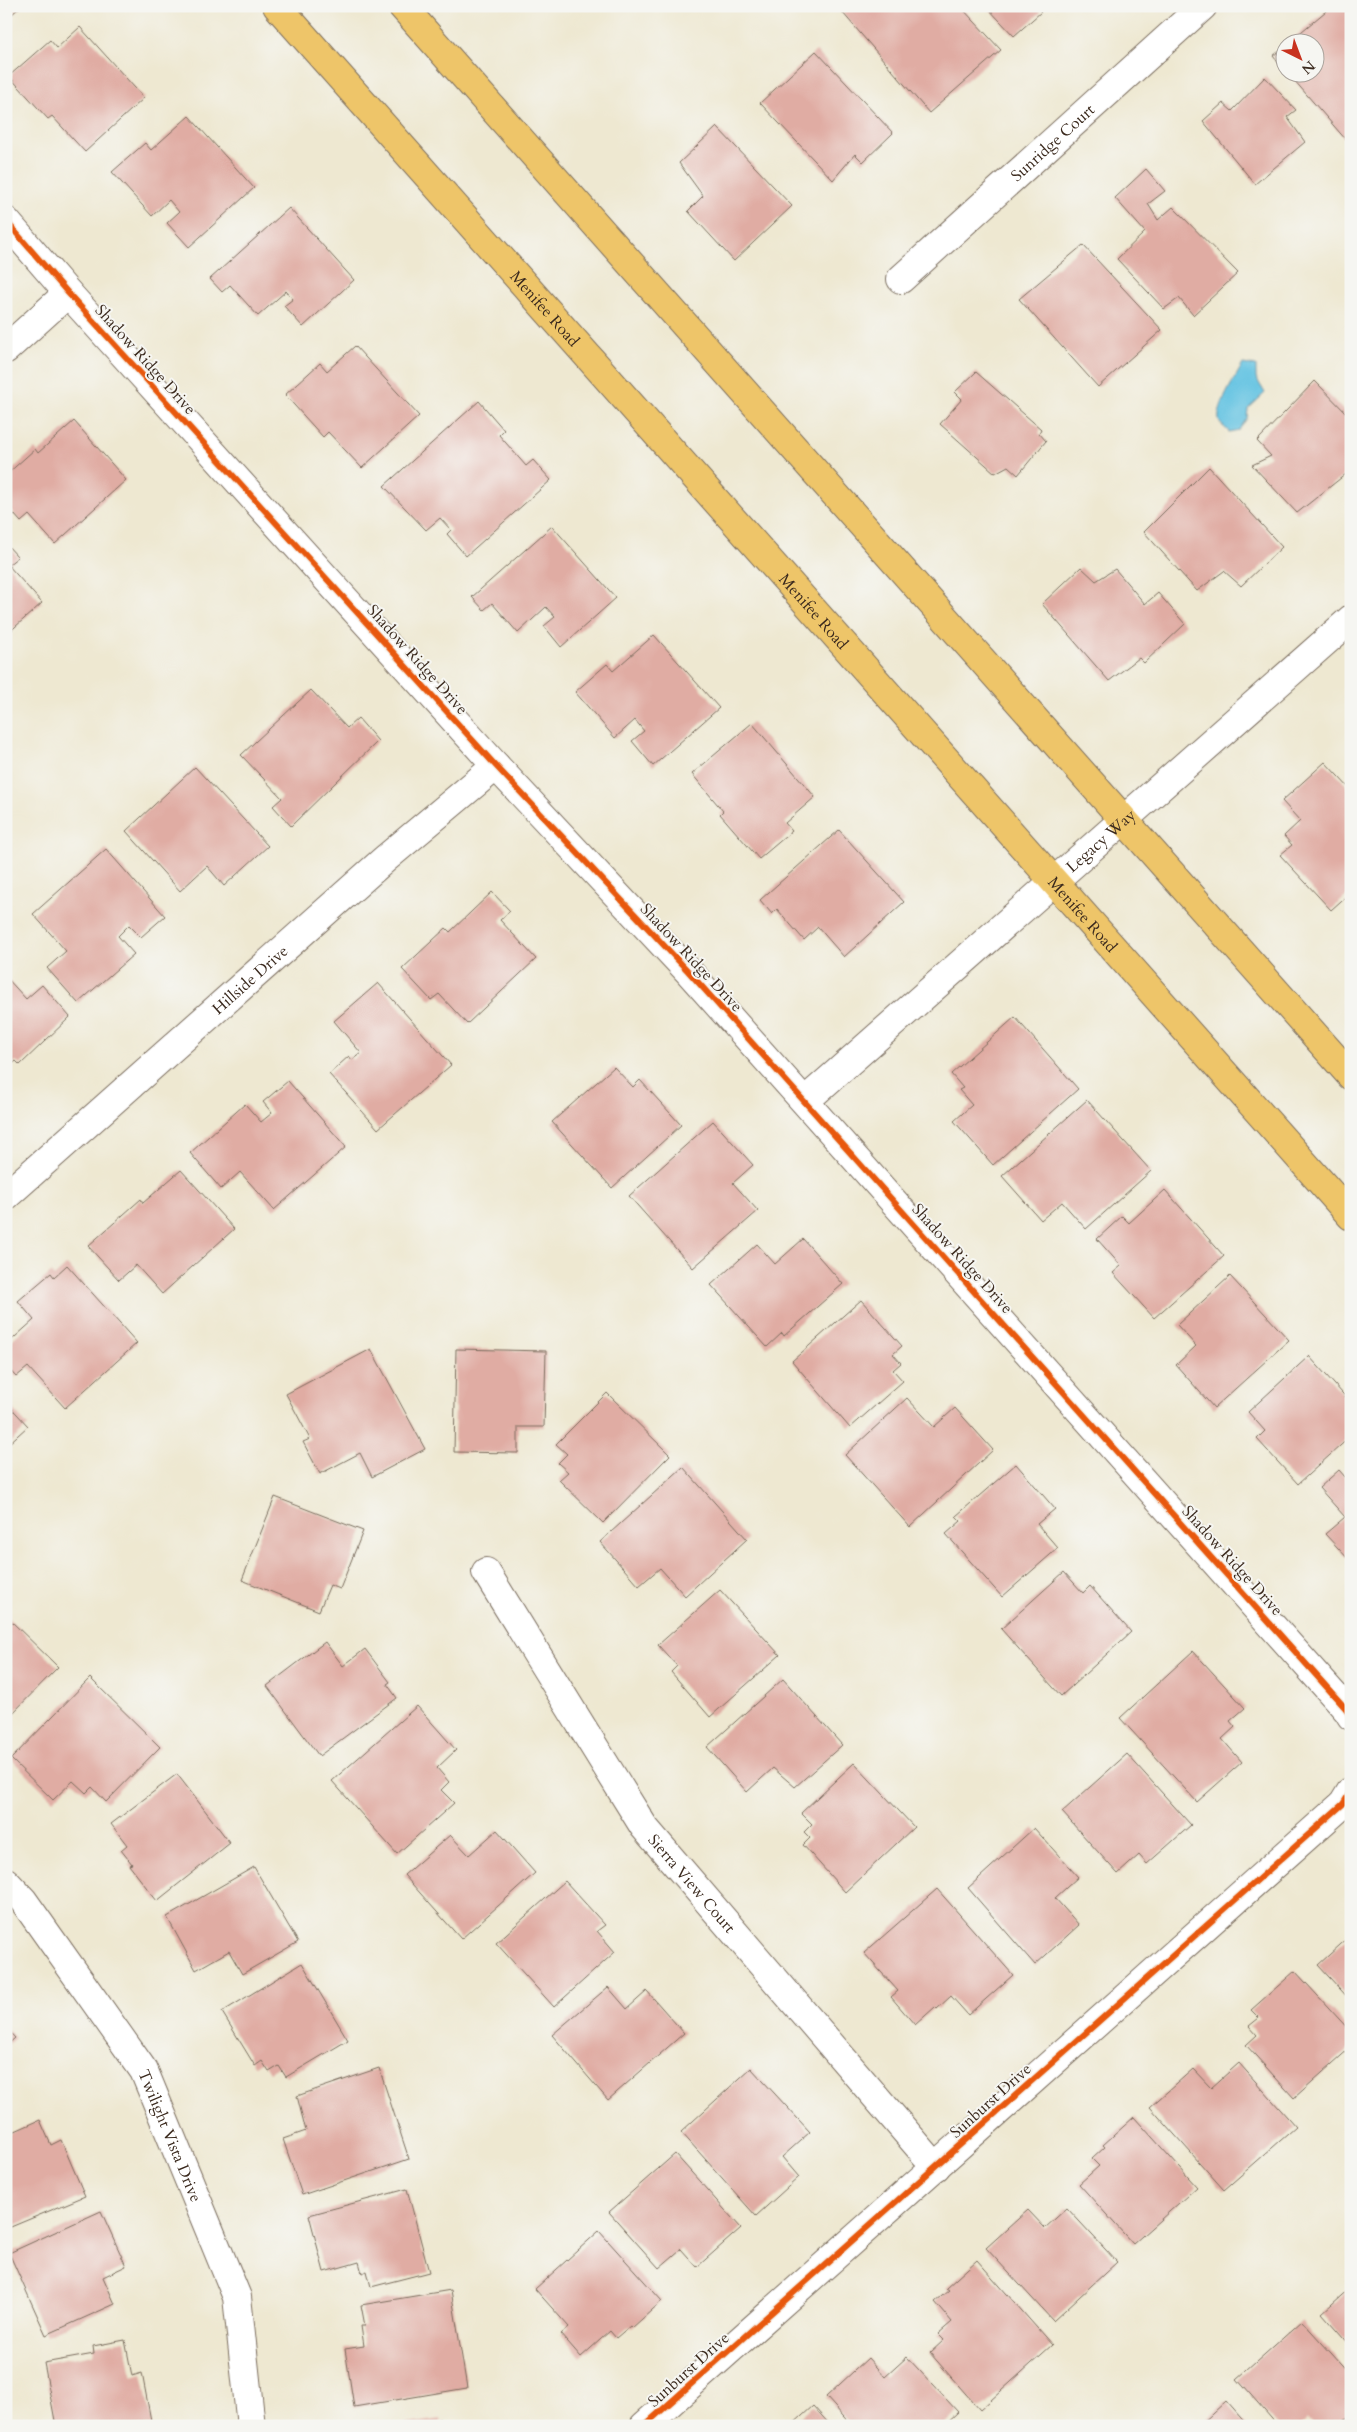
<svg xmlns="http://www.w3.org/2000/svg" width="1357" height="2432" font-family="Cardo,serif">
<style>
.water{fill:#64c3e2;stroke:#507680}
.building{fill:#e0aca3}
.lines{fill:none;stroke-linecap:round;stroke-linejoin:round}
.street-casing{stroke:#7a6c5d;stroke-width:30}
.primary-casing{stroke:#7a6c5d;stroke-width:30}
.street{stroke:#fff;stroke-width:28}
.primary{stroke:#eec569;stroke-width:28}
.cycleway-casing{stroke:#f6f6f2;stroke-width:9}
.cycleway{stroke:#e8590c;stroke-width:6}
.labels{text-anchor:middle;stroke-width:4;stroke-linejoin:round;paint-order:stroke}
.street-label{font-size:16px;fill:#3b2a1e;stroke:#f6f6f2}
</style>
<rect width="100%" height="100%" fill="#f6f6f2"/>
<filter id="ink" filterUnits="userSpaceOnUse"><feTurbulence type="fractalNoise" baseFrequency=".02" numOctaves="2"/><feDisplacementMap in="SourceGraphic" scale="10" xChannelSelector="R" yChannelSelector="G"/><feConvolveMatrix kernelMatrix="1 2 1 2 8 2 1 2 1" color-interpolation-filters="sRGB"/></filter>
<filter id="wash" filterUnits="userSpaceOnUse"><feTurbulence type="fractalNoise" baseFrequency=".0096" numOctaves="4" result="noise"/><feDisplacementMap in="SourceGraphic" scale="20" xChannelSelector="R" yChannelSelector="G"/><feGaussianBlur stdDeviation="1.12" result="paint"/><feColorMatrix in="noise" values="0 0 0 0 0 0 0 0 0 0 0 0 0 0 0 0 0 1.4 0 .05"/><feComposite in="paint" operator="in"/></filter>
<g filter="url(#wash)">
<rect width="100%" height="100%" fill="#eee8d1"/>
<path class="water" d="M1243,364l13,2v12l9,15 -17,16 -1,9 -8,12 -10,2c-2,-3 -7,-6 -9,-9 -7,-12 17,-48 23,-59z"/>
<g id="blocks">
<path class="building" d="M6,6h15l-11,10 -4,-4z
M849,6h111l41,44 -72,63 -87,-101z
M986,6h53l-2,1 4,5 -27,24z
M1332,6h19v132l-4,3 -60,-69h27v-30h-25z
M80,27l64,71 -59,54 -33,-36 -4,3 -39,-43 41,-36 7,8z
M1284,47v23l-11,-14z
M816,51l77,82 -30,29 -8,-8 -22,26 -73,-77z
M1265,77l31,33 -9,7 18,25 -50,42 -52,-63 20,-18 9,8z
M189,116l65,72 -65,59 -22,-24 12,-11 -10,-12 -17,16 -40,-44 33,-29 6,7z
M717,127l75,79 -58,55 -46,-50 15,-15 -24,-33z
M1146,169l19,22 -17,13 10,16 15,-13 65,66 -45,42 -14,-17 -15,11 -47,-50 28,-27 -30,-34z
M289,208l65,72 -51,47 -19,-21 9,-7 -7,-8 -28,25 -28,-31 -8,7 -12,-13z
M1083,245l79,85 -64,57 -79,-88z
M355,346l64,70 -57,52 -34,-36 -5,5 -38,-42 35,-32 7,8z
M976,372l65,57 -2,4 7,8 -28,34 -10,-9 -13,7 -55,-49 22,-25 -7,-7z
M1315,381l36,37v52l-54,43 -45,-48 19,-9 -14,-15z
M479,401l25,29 -5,5 27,31 7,-6 18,20 -85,76 -19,-22 4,-4 -11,-12 -14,12 -42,-44z
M74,421l52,59 -71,64 -26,-29 -8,7 -15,-17v-30l29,-26 3,4z
M1209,467l73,80 -41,39 -17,-15 -27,20 -53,-59z
M552,526l64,72 -55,49 -17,-21 11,-9 -9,-10 -28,26 -26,-30 -8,7 -12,-13z
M6,544l12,13 -10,8 34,38 -36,32z
M1081,567l15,14 19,-12 30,35 13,-11 27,31 -41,39 -5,-5 -30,23 -67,-77z
M654,635l65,73 -66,58 -21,-25 12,-10 -9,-11 -20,18 -40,-46 32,-28 6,7z
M311,690l36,38 11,-10 20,23 -87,85 -18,-20 9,-8 -41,-43z
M752,723l63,74 -30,26 7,8 -33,28 -39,-45 3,-3 -31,-37z
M1325,762l26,28v102l-20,18 -51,-55 12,-10 -8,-9 16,-15 -18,-20z
M195,767l73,79 -44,40 -17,-20 -27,25 -54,-60z
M839,830l65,72 -60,55 -26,-30 -14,13 -27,-31 -5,5 -12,-14z
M106,849l59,67 -24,21 -12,-12 -11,11 16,18 -56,49 -31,-35 19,-17 -33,-37z
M492,892l18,19 -10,9 36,39 -69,65 -28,-30 -8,6 -29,-31 44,-41 4,4z
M6,977l20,22 16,-14 28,32 -50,48 -4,-4 -10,8z
M378,983l73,82 -73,64 -49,-55 20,-18 3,4 9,-7 -27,-32z
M1015,1017l63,72 -85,76 -39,-44 18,-16 -13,-15 4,-2 -12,-14z
M614,1067l19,20 7,-7 41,45 -69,63 -60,-66z
M288,1081l58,66 -72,63 -34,-38 -19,17 -31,-36 55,-49 16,18 11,-9 -9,-11z
M1087,1100l64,71 -65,58 -24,-27 -21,18 -39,-44z
M713,1121l40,44 -20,18 25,28 -65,57 -64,-72z
M181,1170l53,59 -72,65 -26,-29 -17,15 -31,-34 53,-47 2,4z
M1165,1190l59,66 -70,62 -41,-45 8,-7 -24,-27 25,-23 7,7z
M803,1239l40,45 -59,52 -2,-3 -15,14 -56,-62 46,-41 18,20z
M67,1265l70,78 -72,65 -37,-41 -12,10 -10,-11v-21l28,-25 -16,-19 33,-28 3,4z
M1230,1276l59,64 -75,68 -38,-43 20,-19 -19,-21z
M861,1300l41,46 -9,8 8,9 -8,7 10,11 -53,47 -58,-67z
M371,1349l54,100 -53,28 -12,-24 -40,21 -17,-32 7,-3 -24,-45z
M456,1349l90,2 -2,76h-26v26l-64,-1z
M1309,1356l42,47v33l-53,48 -41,-45 8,-8 -17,-19z
M607,1393l63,62 -67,68 -44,-43 9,-8 -10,-9 9,-9 -11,-10z
M907,1398l27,29 21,-19 38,42 -83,77 -65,-72z
M6,1402l22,24 -22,20z
M1016,1464l39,45 -18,15 21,24 -56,49 -56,-63 15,-13 -5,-5z
M683,1467l64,72 -62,57 -25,-28 -21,18 -39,-44z
M1339,1470l7,8 5,-4v88l-26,-28 20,-17 -26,-29z
M275,1497l88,34 -23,58 -10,-4 -11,26 -77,-31z
M1064,1572l19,21 7,-7 41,46 -70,64 -60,-67z
M720,1590l60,65 -70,62 -39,-45 6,-6 -19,-21z
M6,1616l52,51 -52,53z
M325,1642l18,24 22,-17 25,33 -3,2 10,14 -78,58 -52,-70z
M1193,1651l52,57 -15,13 5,6 -13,12 20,23 -45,40 -77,-84z
M90,1678l70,69 -54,55 -14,-15 -6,6 -13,-12 -20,19 -42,-41z
M783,1679l59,66 -47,42 -22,-19 -26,24 -40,-45z
M417,1706l39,44 -19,18 12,14 -8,8 13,13 -57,51 -65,-73z
M1127,1754l64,71 -44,39 -8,-9 -21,19 -56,-62z
M854,1763l60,64 -69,65 -42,-47 7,-7 -6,-6 8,-8 -11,-11z
M177,1774l53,69 -73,58 -28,-36 3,-1 -11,-14 6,-5 -16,-21z
M1034,1828l44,49 -23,21 24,27 -44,40 -67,-77z
M497,1830l38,43 -74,66 -57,-64 46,-40 19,20z
M254,1867l44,75 -56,32 -13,-23 -33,19 -29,-53z
M565,1881l40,44 -8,6 18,21 -61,55 -58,-64z
M937,1889l76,86 -45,40 -17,-19 -14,13 -2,-2 -20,18 -24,-28 7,-6 -34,-38z
M1351,1935v66l-33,-36z
M302,1963l46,77 -62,37 -7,-11 -10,6 -7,-11 -7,5 -33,-54z
M1295,1971l56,61v15l-57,51 -48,-53 11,-10 -8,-9 10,-8 -8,-8z
M608,1987l19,22 20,-18 37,42 -76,67 -56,-65z
M6,2028l9,10 -9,8z
M1239,2063l57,64 -72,63 -74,-83 43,-38 18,19z
M379,2068l30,91 -107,36 -19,-56 23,-8 -9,-35z
M751,2068l59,64 -28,25 17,20 -43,39 -75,-84z
M1134,2117l63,70 -64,57 -54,-60 20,-18 -7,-7 13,-12 -2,-2z
M40,2120l11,25 10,-5 24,56 -79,33v-94z
M675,2154l66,74 -44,39 -16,-18 -22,19 -50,-56z
M407,2189l22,83 -58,15 -4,-16 -5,2 -3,-11 -35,10 -15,-57z
M1067,2208l50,54 -64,59 -67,-73 42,-38 17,18z
M101,2211l25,55 -23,11 12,27 -69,31 -37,-82z
M599,2231l63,70 -30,27 -2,-2 -14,12 -6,-7 -29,26 -20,-23 8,-7 -34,-38z
M977,2260l75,85 -72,65 -50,-57 14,-13 -6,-6 14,-12 -17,-20 14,-12 -3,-2z
M1351,2287v59l-29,-33z
M451,2290l16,98 -113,19 -9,-58 19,-3 -3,-20h4l-4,-21z
M1302,2321l49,54v39l-13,12h-22l-8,-8 -8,8h-22l-41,-47z
M125,2340l7,36 10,-3 10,53h-96l-12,-63 50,-9 -1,-8z
M907,2357l51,55 -15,14h-91l-26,-29 42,-39 17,19z
M1226,2401l22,25h-49z
M813,2406l18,20h-40z
M440,2419l1,7h-39v-1z"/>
</g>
</g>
<g filter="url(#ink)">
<use href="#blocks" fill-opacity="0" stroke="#7a6c5d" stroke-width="1"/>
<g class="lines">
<defs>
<g id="street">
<path d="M6,221l62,72 428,473 192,205 660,740 3,5"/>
<path id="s1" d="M901,279l302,-273"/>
<path d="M6,349l62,-56"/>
<path id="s2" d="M805,1101l546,-482"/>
<path id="s3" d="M6,1196l379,-337 111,-93"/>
<path id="s4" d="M486,1572l158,255 292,340"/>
<path id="s5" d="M6,1882l17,18 121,171 93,226 14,129"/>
<path d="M644,2426l699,-622 8,-13"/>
</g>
<g id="primary">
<path id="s6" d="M277,6l1074,1210"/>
<path d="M402,6l949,1070"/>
</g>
</defs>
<use href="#street" class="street-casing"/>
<use href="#primary" class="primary-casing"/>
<use href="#street" class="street"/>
<use href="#primary" class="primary"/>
<defs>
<path id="cycleway" d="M6,221l62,72 428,473 192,205 660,740 3,5
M644,2426l699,-622 8,-13"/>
</defs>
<use href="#cycleway" class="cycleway-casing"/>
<use href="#cycleway" class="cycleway"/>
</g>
</g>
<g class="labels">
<g class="street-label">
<text dy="6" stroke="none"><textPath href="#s1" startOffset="204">Sunridge Court</textPath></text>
<text dy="6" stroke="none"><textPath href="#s6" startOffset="404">Menifee Road</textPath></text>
<text transform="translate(146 359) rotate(48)" y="6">Shadow Ridge Drive</text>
<text dy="6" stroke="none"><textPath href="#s6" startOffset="809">Menifee Road</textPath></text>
<text transform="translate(418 659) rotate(48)" y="6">Shadow Ridge Drive</text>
<text dy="6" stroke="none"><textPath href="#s2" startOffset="394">Legacy Way</textPath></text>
<text dy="6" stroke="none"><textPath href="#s6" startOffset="1214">Menifee Road</textPath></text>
<text transform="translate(692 957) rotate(47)" y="6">Shadow Ridge Drive</text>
<text dy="6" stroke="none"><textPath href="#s3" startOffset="326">Hillside Drive</textPath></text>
<text transform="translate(963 1258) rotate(48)" y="6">Shadow Ridge Drive</text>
<text transform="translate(1233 1560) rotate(48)" y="6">Shadow Ridge Drive</text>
<text dy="6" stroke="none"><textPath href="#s4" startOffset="374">Sierra View Court</textPath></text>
<text transform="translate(990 2100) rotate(-42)" y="6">Sunburst Drive</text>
<text dy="6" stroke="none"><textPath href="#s5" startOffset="304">Twilight Vista Drive</textPath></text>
<text transform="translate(688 2369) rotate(-42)" y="6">Sunburst Drive</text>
</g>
</g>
<rect width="1357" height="2432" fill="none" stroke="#f6f6f2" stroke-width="25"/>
<g transform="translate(1300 58) rotate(138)"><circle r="24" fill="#f6f6f2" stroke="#aba49d"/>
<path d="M0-4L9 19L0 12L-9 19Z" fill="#c8321e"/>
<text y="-8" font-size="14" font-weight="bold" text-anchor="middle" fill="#3b2a1e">N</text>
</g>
</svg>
